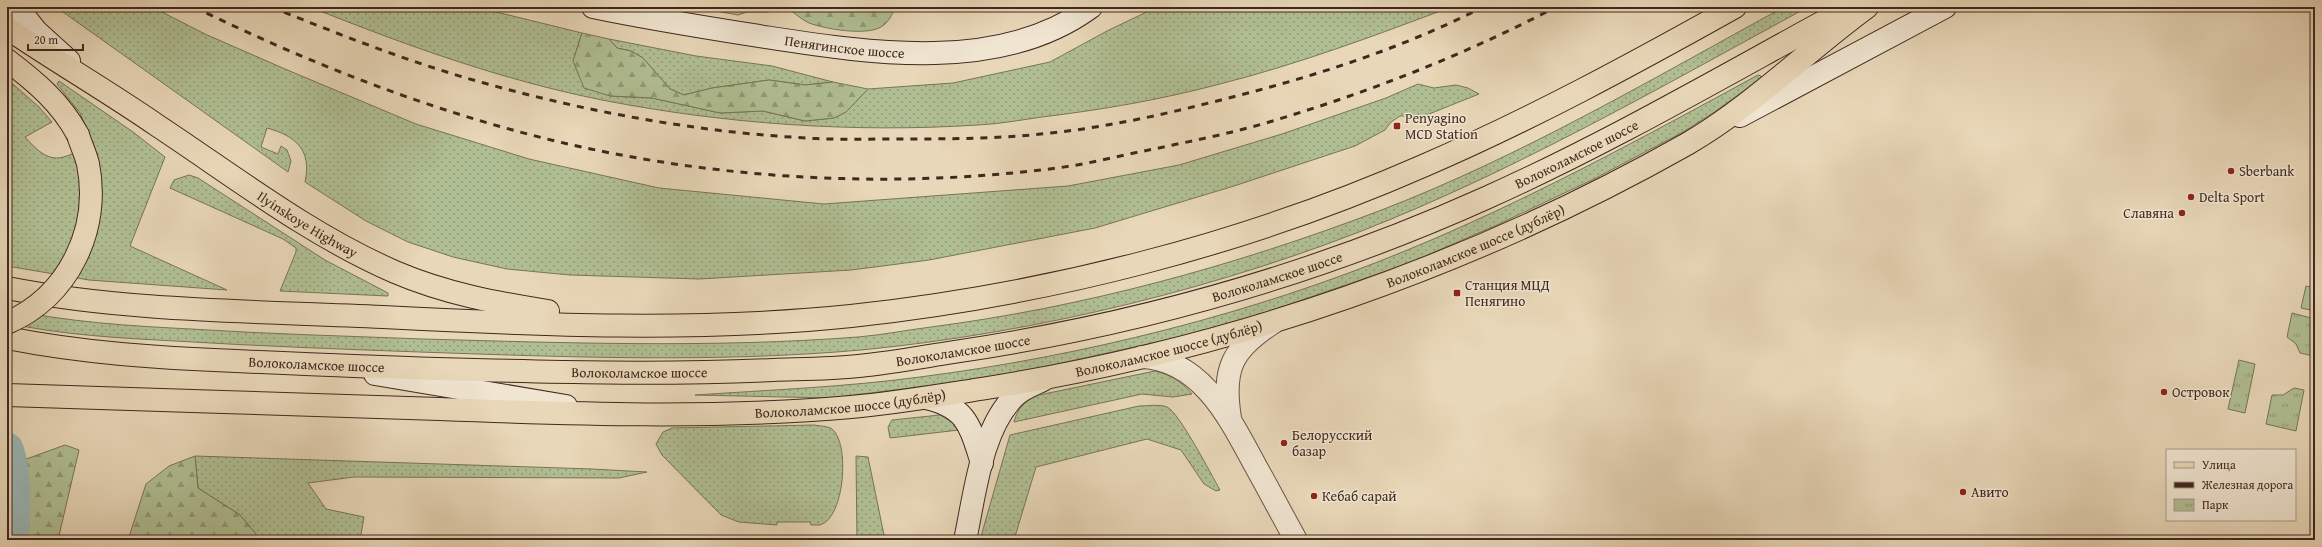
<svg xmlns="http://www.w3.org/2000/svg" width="2322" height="547" font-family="'Gentium Book Plus',serif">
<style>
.grass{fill:url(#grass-dots);stroke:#787459}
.forest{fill:url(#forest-firs);stroke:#787459}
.park{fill:url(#park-tufts);stroke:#787459}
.garden{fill:#b0bf93;stroke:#787459}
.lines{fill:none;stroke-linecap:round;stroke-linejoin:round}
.river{stroke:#9ab7b7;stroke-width:33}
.tertiary-casing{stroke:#6a5445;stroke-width:24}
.secondary-casing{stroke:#40281f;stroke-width:24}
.primary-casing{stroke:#40281f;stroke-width:24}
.tertiary{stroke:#f0e5d1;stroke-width:22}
.secondary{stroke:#f0e5d1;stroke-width:22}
.primary{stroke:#e8d7b8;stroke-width:22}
.rail{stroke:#40281f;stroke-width:3;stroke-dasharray:7 7;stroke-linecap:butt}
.primary-bridge-casing{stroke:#40281f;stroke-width:24;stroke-linecap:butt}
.primary-bridge{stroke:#e8d7b8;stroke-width:22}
.poi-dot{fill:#8f2418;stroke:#f0e5d1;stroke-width:1.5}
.labels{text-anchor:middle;stroke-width:3;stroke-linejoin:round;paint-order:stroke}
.street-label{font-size:14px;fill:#40281f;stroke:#f0e5d1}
.poi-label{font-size:14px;fill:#40281f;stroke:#f0e5d1;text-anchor:start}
</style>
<defs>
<pattern id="grass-dots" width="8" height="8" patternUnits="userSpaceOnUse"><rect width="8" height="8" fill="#b0bf93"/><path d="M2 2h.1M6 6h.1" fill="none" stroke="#919b77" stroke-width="1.8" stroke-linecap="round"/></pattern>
<pattern id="forest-firs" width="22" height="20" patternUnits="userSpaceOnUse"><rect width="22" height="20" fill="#b0bf93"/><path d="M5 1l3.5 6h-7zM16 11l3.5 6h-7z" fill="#919b77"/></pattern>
<pattern id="park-tufts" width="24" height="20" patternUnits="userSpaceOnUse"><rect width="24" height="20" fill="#b0bf93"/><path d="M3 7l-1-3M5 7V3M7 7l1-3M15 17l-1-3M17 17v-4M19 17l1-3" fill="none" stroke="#919b77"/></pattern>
</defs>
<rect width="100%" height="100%" fill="#e8d7b8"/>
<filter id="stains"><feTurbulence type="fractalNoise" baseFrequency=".005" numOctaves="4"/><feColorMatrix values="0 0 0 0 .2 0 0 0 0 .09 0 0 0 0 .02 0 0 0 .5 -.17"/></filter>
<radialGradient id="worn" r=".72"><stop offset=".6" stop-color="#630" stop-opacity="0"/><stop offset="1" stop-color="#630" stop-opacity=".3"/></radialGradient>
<path class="grass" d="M56,7h96l53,27 80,35 131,55 113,35 130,29 165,16 244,-18 111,-21 103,-31 104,-36 32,-14 16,4 22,-3 12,3 11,6 -55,22h-24l-9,6 -6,8 -30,16 -121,40 -139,42 -166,32 -78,10 -152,9 -129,-4 -63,-6 -54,-12 -45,-15 -42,-21 -61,-39c7,-32 -9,-46 -38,-54l-6,19 17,7 3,-8 6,4 4,11 -3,11z
M310,7h166l106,26 -9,28 37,35 42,2 68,15 43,-2 42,10 29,-3 12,-6 22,-23 85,-6 97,-21 57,-31 50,-24h294c-77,29 -155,58 -235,78 -57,15 -116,25 -174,32 -21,3 -43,7 -64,8 -125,8 -253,-1 -376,-25 -100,-20 -197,-55 -292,-93z
M1784,7h24c-138,75 -274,153 -419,213 -163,67 -352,113 -528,130 -147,13 -295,7 -442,2 -81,-3 -162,-6 -244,-11 -56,-3 -113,-6 -168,-18v-14c60,13 123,17 184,20 77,5 154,7 232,10 145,4 290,9 435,-2 24,-2 49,-7 73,-10 154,-20 303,-61 448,-116 141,-54 273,-132 405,-204z
M609,39l87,17 76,10 61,16 -28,3 -36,-5 -57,8 -28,7 -14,-6 -27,-31 -12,-7 -14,-3z
M1758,75l3,1 -1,3 -47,34 -30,19 -89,47 -97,46 -90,39 -137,47 -86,25 -186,41 -168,21 -135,-3c75,-5 150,-8 225,-18 163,-21 332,-63 485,-126 122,-50 237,-113 353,-176z
M7,79l32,28 13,15 -27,15c26,30 36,24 67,6l-12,-30 -23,-29 2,-3 74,51 32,25 -35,89 97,44 -138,-10 -82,-14z
M189,175l9,3 127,82 63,33v3l-108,-5 16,-39v-4l-13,-9 -113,-51 4,-8z
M1155,371c16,4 26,10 37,23l-19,3 -31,-3 -128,28c4,-15 11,-21 25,-27z
M1139,406c8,0 21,-2 28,1 12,5 45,69 53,83l-4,1 -12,-7 -23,-34 -34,-11 -111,28 -22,73h-34l30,-105z
M940,415l15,9 4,6 -69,8 -2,-11 4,-7z
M814,425c5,1 14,1 18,4 18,14 13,89 -12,96 -3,0 -7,0 -9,0l-1,-3h-33v3l-38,-3 -18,-7 -59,-60 -6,-11 7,-12 9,-4z
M195,456l397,13 55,3 -28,6 -265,-1 -46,6 18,26 38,8 -4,23h-99l-21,-25 -42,-27z
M856,456l12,1 17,83h-28z"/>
<path class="forest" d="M695,7h200c-3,8 -6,15 -14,20 -15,9 -56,2 -72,-4 -8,-4 -16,-11 -23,-16l-19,5h-20l-9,3z
M582,33l27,6 8,9 14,3 12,7 27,31 14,6 28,-7 57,-8 36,5 28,-3 35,7 -22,23 -12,6 -29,3 -42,-10 -43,2 -68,-15 -42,-2 -26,-8 -11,-27z
M65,445l14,5 -21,90h-51v-74z
M195,456l3,32 42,27 21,25h-133l18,-56 23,-18z"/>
<path class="park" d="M2292,313l23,6v25l-2,12 -13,-3 -4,-9 -9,-7z
M2239,360l16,4 -10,49 -17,-4z
M2294,388l10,2 -8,41 -30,-7 6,-29h11z"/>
<path class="garden" d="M2306,286l9,2v23l-14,-3z"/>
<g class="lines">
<path class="river" d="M7,449c8,22 8,68 4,91"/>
<defs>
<path id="tertiary" d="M1142,357c60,3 88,62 113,108 14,25 27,50 41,75
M1230,418c-8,-50 2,-69 44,-96"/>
<g id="secondary">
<path d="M17,7l20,25 32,29"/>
<path id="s1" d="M593,7c57,12 115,21 172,30 104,16 235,37 326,-30"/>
<path d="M1740,116l205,-109"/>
<path d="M375,374l191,32"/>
<path d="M926,398c41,9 44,28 56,65"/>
<path d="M965,540c10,-45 16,-113 51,-145 7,-7 19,-11 27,-15"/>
</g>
<g id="primary">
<path id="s2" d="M7,28c50,34 102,64 151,98 77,51 152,109 237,146 49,21 101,31 153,39"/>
<path d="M7,60c29,22 54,43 71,75"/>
<path d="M7,288c123,24 251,23 376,29 155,8 313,15 468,-1 195,-21 392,-71 572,-150 107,-46 210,-102 312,-159"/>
<path id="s3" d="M7,338c76,15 152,20 229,23 67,3 134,6 201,8 112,3 224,6 336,1 28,-1 57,-1 86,-4 32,-3 63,-9 95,-14 183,-27 363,-78 532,-154 123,-55 239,-123 357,-187"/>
<path id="s4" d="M7,395c144,5 288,9 432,14 136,5 275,10 412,-2 45,-4 91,-12 136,-19 245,-39 484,-122 700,-244 63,-36 121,-94 180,-137"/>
</g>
</defs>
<use href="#tertiary" class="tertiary-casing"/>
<use href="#secondary" class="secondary-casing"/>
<use href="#primary" class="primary-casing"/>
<use href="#tertiary" class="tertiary"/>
<use href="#secondary" class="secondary"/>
<use href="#primary" class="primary"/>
<path class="rail" d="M194,7c119,58 244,107 374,137 158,36 327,45 489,24 32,-4 65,-13 97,-19 42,-9 84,-17 125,-30 96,-29 189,-66 277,-112
M271,7c70,28 140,56 213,76 104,29 213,49 322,55 29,2 58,1 88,1 52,0 104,0 157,-6 66,-7 132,-23 197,-40 80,-21 161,-48 235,-86"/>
<defs>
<path id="primary-bridge" d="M7,323c62,-27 94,-94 81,-159 -2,-9 -7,-19 -10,-29"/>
</defs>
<use href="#primary-bridge" class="primary-bridge-casing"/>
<use href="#primary-bridge" class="primary-bridge"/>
</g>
<g class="poi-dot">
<rect x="1393" y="122" width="8" height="8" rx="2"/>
<circle cx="2231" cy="171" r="4"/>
<circle cx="2191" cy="197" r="4"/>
<circle cx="2182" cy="213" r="4"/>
<rect x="1453" y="289" width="8" height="8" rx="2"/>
<circle cx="2164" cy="392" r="4"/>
<circle cx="1284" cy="443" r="4"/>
<circle cx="1963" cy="492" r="4"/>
<circle cx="1314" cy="496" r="4"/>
</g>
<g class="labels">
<g class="street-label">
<text dy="5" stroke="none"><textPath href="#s1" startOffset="255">Пенягинское шоссе</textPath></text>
<text dy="5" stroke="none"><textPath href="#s3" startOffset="1606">Волоколамское шоссе</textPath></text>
<text dy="5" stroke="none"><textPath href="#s2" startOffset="359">Ilyinskoye Highway</textPath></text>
<text dy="5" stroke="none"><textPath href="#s4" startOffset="1492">Волоколамское шоссе (дублёр)</textPath></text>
<text dy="5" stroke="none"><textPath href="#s3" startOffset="1282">Волоколамское шоссе</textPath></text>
<text dy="5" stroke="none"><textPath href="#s4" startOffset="1168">Волоколамское шоссе (дублёр)</textPath></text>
<text dy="5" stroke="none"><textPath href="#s3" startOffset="959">Волоколамское шоссе</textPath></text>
<text dy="5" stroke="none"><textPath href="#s3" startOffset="311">Волоколамское шоссе</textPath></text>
<text dy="5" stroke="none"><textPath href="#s3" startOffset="634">Волоколамское шоссе</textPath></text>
<text dy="5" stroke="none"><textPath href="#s4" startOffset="844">Волоколамское шоссе (дублёр)</textPath></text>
</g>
<g class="poi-label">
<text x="1405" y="123">Penyagino<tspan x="1405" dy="16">MCD Station</tspan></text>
<text x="2239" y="176">Sberbank</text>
<text x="2199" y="202">Delta Sport</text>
<text x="2174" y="218" text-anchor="end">Славяна</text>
<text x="1465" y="290">Станция МЦД<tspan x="1465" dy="16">Пенягино</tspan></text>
<text x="2172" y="397">Островок</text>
<text x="1292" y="440">Белорусский<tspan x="1292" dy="16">базар</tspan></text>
<text x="1971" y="497">Авито</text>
<text x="1322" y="501">Кебаб сарай</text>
</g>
</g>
<rect width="2322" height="547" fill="none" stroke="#e8d7b8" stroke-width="24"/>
<rect x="8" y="8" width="2306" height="531" fill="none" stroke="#40281f" stroke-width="2"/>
<rect x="12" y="12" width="2298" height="523" fill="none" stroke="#40281f"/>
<rect x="2166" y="449" width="130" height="72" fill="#f0e5d1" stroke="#aa998a"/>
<rect x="2174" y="462" width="20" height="6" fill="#e8d7b8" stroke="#aa998a"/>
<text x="2202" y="469" font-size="12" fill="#40281f">Улица</text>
<rect x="2174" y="482" width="20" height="6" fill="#40281f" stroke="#aa998a"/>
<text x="2202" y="489" font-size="12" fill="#40281f">Железная дорога</text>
<rect x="2174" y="499" width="20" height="12" fill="url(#park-tufts)" stroke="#aa998a"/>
<text x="2202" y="509" font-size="12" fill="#40281f">Парк</text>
<path d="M28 44v6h55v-6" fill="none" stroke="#40281f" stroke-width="2"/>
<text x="34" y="44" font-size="12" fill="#40281f" stroke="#f0e5d1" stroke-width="3" paint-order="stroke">20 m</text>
<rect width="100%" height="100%" filter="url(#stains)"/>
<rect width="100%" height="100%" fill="url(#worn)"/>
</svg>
